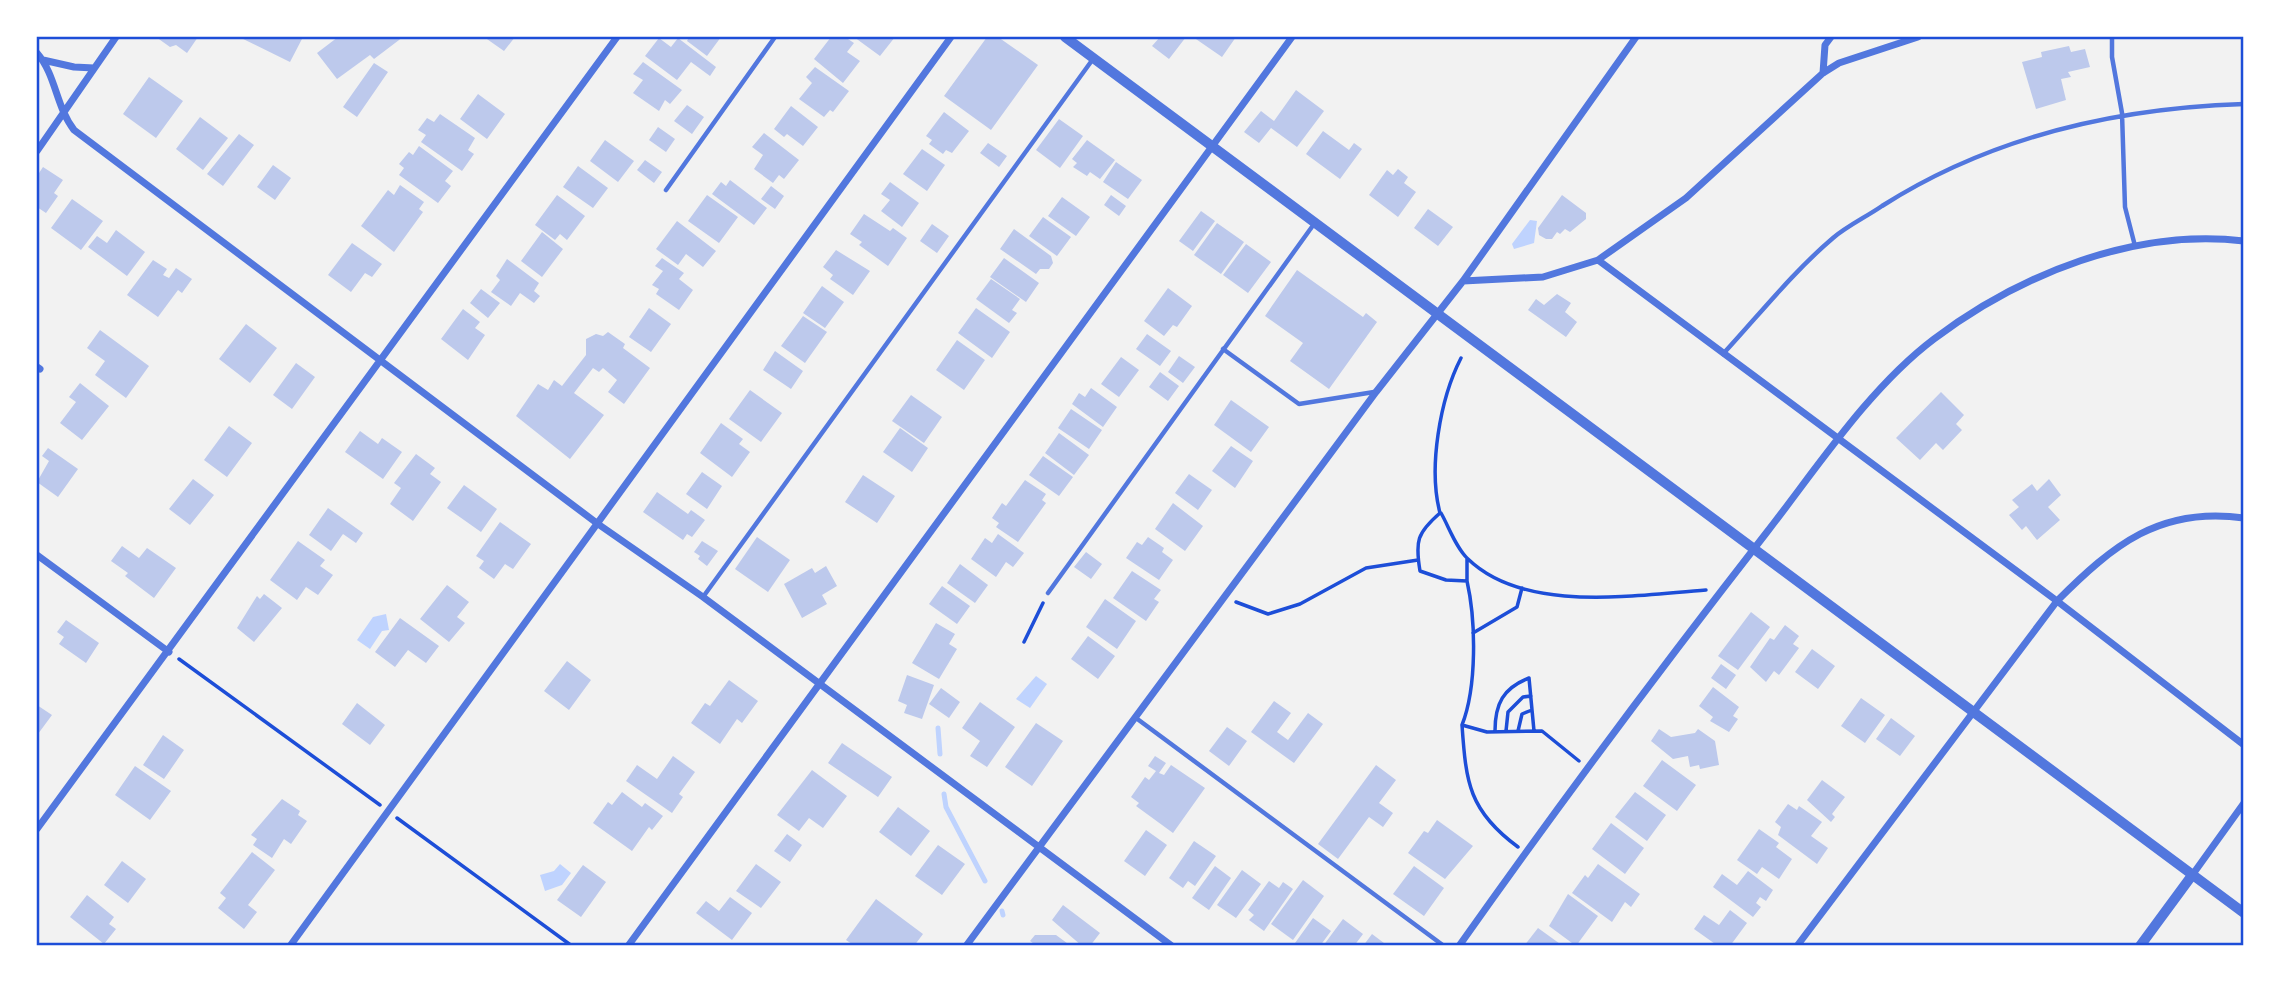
<svg xmlns="http://www.w3.org/2000/svg" width="2281" height="983" font-family="'Exo 2',sans-serif">
<style>
.water{fill:#bfd3fe}
.lines{fill:none;stroke-linecap:round;stroke-linejoin:round}
.stream{stroke:#bfd3fe;stroke-width:5}
.building{fill:#bdc9ec}
.path{stroke:#1d4ed8;stroke-width:3.5}
.service{stroke:#5277de;stroke-width:4.5}
.minor{stroke:#5277de;stroke-width:7}
.tertiary{stroke:#5277de;stroke-width:10}
.neatline{fill:none;stroke:#1d4ed8;stroke-width:2.5}
</style>
<rect width="100%" height="100%" fill="#f2f2f2"/>
<path class="water" d="M1530,220l7,1 -3,22 -20,6 -2,-5z
M386,614l3,16 -7,1 -12,18 -13,-9 16,-23z
M1036,676l11,8 -17,24 -14,-9z
M560,864l11,9 -9,12 -17,6 -5,-16 14,-4z"/>
<g class="lines">
<path class="stream" d="M938,728l2,26
M944,794l2,13 39,74
M1002,911l1,4"/>
</g>
<path class="building" d="M156,37h42l-11,16 -11,-8 -6,2z
M239,37h64l-13,25z
M338,37h65l-29,22 -4,-4 -33,24 -20,-26z
M484,37h31l-11,14z
M689,37h32l-14,19 -20,-15z
M831,37h14l9,6 -7,9 13,9 -17,22 -29,-24z
M854,37h41l-15,19z
M987,37h11l40,28 -47,65 -47,-34z
M1160,37h26l-17,22 -17,-13z
M1193,37h43l-14,20z
M659,38l12,9 7,-9 38,29 -6,9 -19,-14 -14,18 -32,-24z
M2069,46l2,6 14,-3 5,18 -22,5 3,5 -10,2 5,21 -30,9 -14,-47 20,-5 -1,-5z
M643,62l39,28 -12,14 -5,-4 -6,11 -26,-18 10,-13 -10,-6z
M374,63l14,9 -31,45 -14,-10z
M815,67l34,24 -16,21 -3,-2 -6,7 -25,-18 13,-16 -6,-6z
M149,77l34,24 -27,37 -33,-24z
M1296,90l28,21 -27,36 -26,-19 -12,15 -15,-11 17,-21 13,10z
M478,94l27,20 -18,25 -27,-20z
M687,105l17,12 -12,17 -18,-13z
M791,106l27,21 -15,19 -16,-12 -3,3 -10,-8z
M944,112l25,19 -17,22 -6,-3 -3,4 -14,-10 3,-4 -6,-4z
M440,114l35,24 -7,12 6,4 -12,17 -41,-29 5,-7 -8,-5 9,-12 7,4z
M200,117l28,21 -25,32 -27,-21z
M1059,119l24,17 -23,32 -24,-18z
M658,127l17,12 -9,13 -17,-12z
M1323,131l26,19 5,-7 8,6 -22,30 -34,-25z
M764,133l35,27 -15,19 -5,-4 -6,8 -19,-14 9,-14 -11,-8z
M239,134l15,11 -31,41 -16,-12z
M605,140l29,21 -16,21 -28,-21z
M1087,140l28,20 -15,19 -10,-7 -3,4 -14,-9 4,-4 -5,-4z
M988,143l19,13 -8,11 -19,-14z
M419,146l34,25 -8,10 6,5 -13,17 -39,-28 5,-7 -5,-4 10,-12 4,3z
M922,149l23,16 -18,26 -24,-17z
M645,160l17,12 -8,11 -17,-13z
M1116,162l26,18 -14,19 -25,-17z
M273,165l18,13 -16,22 -18,-13z
M578,166l30,22 -15,20 -30,-21z
M43,167l20,13 -9,13 4,3 -12,17 -9,-6v-31z
M1398,169l10,8 -4,6 12,9 -18,25 -29,-22 18,-25 6,5z
M730,180l37,28 -13,17 -42,-31 9,-12 5,4z
M890,182l29,21 -17,24 -21,-16 9,-11 -9,-6z
M400,185l24,17 -5,7 4,3 -29,40 -33,-26 27,-36 6,5z
M771,186l13,10 -9,13 -14,-10z
M557,195l28,21 -18,24 -7,-6 -5,6 -20,-15z
M707,195l31,22 -19,26 -31,-22z
M1111,195l15,11 -7,10 -15,-11z
M1562,195l24,18v6l-16,13 -5,-3 -5,5 -3,-2 -5,7h-6l-7,-4 -1,-7z
M1062,197l28,20 -14,19 -28,-20z
M72,199l31,22 -22,29 -30,-22z
M1428,209l25,18 -15,19 -24,-18z
M1201,211l14,10 -22,30 -14,-10z
M864,214l26,17 3,-3 14,10 -19,28 -29,-21 3,-3 -12,-8z
M1043,217l28,20 -14,19 -28,-20z
M677,221l39,30 -13,16 -17,-13 -8,11 -22,-16z
M1217,223l27,19 -23,32 -27,-19z
M932,224l17,12 -12,17 -17,-12z
M1014,229l37,27 2,7 -4,6h-9l-4,5 -36,-25z
M116,230l29,22 -18,24 -39,-29 9,-11 10,7z
M542,232l21,17 -21,28 -21,-16z
M352,243l30,21 -10,13 -7,-4 -14,19 -23,-17z
M1246,244l25,18 -23,31 -25,-18z
M836,250l34,21 -17,24 -23,-16 3,-4 -10,-8z
M662,258l22,15 -5,6 14,11 -14,20 -23,-16 3,-5 -7,-4 11,-14 -8,-5z
M1004,258l35,25 -13,19 -36,-25z
M507,259l32,24 -5,8 6,5 -6,7 -14,-10 -9,13 -20,-14 9,-12 -4,-4z
M153,260l14,9 -4,6 6,3 7,-10 16,11 -10,14 -4,-3 -20,27 -31,-22z
M1297,270l66,47 3,-4 11,9 -48,67 -39,-28 13,-18 -38,-27z
M991,279l29,20 -8,11 5,3 -8,10 -33,-24z
M822,286l22,16 -19,26 -22,-15z
M1168,288l24,18 -15,21 -4,-2 -9,11 -20,-15z
M481,289l19,14 -12,15 -18,-15z
M1557,294l14,9 -6,9 12,10 -11,15 -38,-27 8,-11 8,6z
M649,308l22,16 -20,28 -22,-15z
M976,308l34,24 -18,26 -34,-25z
M463,309l17,13 -5,6 10,7 -17,25 -27,-21z
M803,316l24,16 -22,31 -24,-17z
M246,324l31,24 -27,35 -31,-24z
M100,330l49,36 -23,32 -31,-23 10,-14 -18,-13z
M608,332l17,12 -2,4 27,20 -26,36 -16,-12 9,-12 -14,-12 -4,4 -6,-4 -19,25 30,22 -34,44 -54,-43 22,-32 10,6 6,-10 8,6 24,-31v-16l10,-5 7,2z
M1147,334l24,17 -11,15 -24,-17z
M957,340l28,20 -21,30 -28,-20z
M775,351l28,20 -12,18 -28,-19z
M1179,356l16,11 -12,16 -15,-11z
M1121,357l18,13 -20,27 -18,-13z
M296,363l19,14 -23,32 -19,-14z
M1160,372l19,14 -11,15 -19,-14z
M80,383l29,23 -27,34 -22,-17 16,-21 -7,-5z
M1091,388l26,19 -14,20 -31,-23 7,-11 6,4z
M750,390l32,23 -21,29 -32,-23z
M1941,392l23,23 -8,9 6,6 -19,20 -7,-7 -16,17 -24,-22z
M911,395l31,22 -18,26 -32,-22z
M1231,400l38,27 -18,25 -37,-27z
M1071,409l31,21 -13,19 -31,-21z
M721,423l22,16 -4,5 11,8 -18,25 -32,-24z
M229,426l23,17 -25,34 -23,-17z
M900,428l28,20 -16,24 -29,-20z
M360,431l18,13 4,-6 20,14 -19,27 -38,-27z
M1059,433l30,22 -15,20 -29,-22z
M1231,446l22,15 -18,27 -23,-17z
M48,448l30,21 -20,28 -21,-15 12,-21 -7,-5z
M416,454l19,14 -5,6 11,8 -28,39 -23,-17 11,-16 -7,-5z
M1043,456l30,21 -14,19 -30,-21z
M702,472l20,14 -15,23 -21,-15z
M1189,474l23,16 -14,20 -23,-17z
M863,475l32,21 -18,27 -32,-21z
M193,479l21,16 -24,30 -21,-16z
M2049,479l12,16 -13,12 12,13 -23,20 -11,-14 -4,4 -13,-15 10,-8 -7,-7 20,-16 5,7z
M1025,480l21,14 -4,6 4,3 -28,39 -22,-15 3,-4 -7,-5 10,-15 4,3z
M464,485l33,24 -16,23 -34,-24z
M657,492l31,22 3,-4 14,10 -13,17 -5,-3 -4,6 -40,-28z
M1173,503l30,23 -18,25 -30,-22z
M328,508l35,25 -7,10 -13,-9 -12,17 -22,-16z
M500,522l31,22 -18,25 -8,-5 -11,15 -15,-11 5,-7 -8,-5z
M998,534l26,19 -11,14 -7,-5 -10,15 -25,-18 14,-21 7,5z
M757,537l33,23 -22,32 -33,-23z
M1148,537l16,11 -2,4 11,8 -14,20 -33,-22 11,-16 5,3z
M298,541l27,19 -5,6 13,9 -15,20 -12,-8 -9,13 -27,-20z
M702,541l16,10 -11,15 -9,-7 2,-3 -6,-4z
M122,546l17,12 8,-10 29,20 -22,30 -29,-22 3,-3 -17,-12z
M1086,552l16,12 -11,15 -17,-12z
M960,564l28,21 -13,18 -28,-20z
M826,566l11,20 -15,9 5,9 -25,14 -18,-34 28,-16 3,5z
M1132,571l29,19 -7,9 5,3 -13,19 -33,-23z
M447,585l22,17 -12,15 8,6 -16,19 -29,-23z
M942,586l28,20 -13,18 -28,-20z
M264,594l18,14 -28,34 -17,-14 20,-32 3,3z
M1105,599l31,22 -19,28 -31,-22z
M1751,612l19,15 -32,43 -20,-14z
M400,618l39,28 -13,17 -18,-13 -13,17 -20,-15z
M66,620l33,23 -13,20 -27,-19 5,-7 -7,-5z
M936,623l19,11 -6,10 8,5 -18,30 -27,-16z
M1785,625l14,11 -6,8 6,4 -20,27 -5,-4 -8,11 -16,-15 20,-29 4,2z
M1088,636l27,20 -17,23 -27,-20z
M1812,649l23,17 -17,23 -23,-17z
M567,661l24,19 -22,30 -25,-19z
M1721,664l15,11 -10,14 -15,-11z
M907,675l27,10 -12,34 -18,-6 3,-8 -9,-4z
M729,680l29,21 -16,22 -5,-4 -17,25 -29,-21 14,-20 5,3z
M1713,687l26,20 -6,9 5,3 -9,13 -19,-11 3,-4 -14,-11z
M941,688l19,14 -11,16 -20,-14z
M1861,698l24,17 -20,28 -24,-17z
M1274,701l17,12 -14,19 11,8 20,-27 15,11 -29,39 -43,-31z
M980,702l35,25 -28,40 -17,-11 10,-15 -18,-13z
M357,703l28,22 -15,20 -28,-21z
M37,705l15,10 -14,19 -1,-1z
M1891,718l24,18 -15,20 -24,-17z
M1036,723l27,18 -31,45 -27,-19z
M1227,727l20,14 -18,25 -20,-15z
M1659,729l12,8 24,-4 3,-4 17,12 4,24 -19,4 -1,-4 -9,2 -2,-11 -15,3 -22,-18z
M163,735l21,15 -20,29 -21,-14z
M842,743l50,34 -14,20 -50,-34z
M673,756l22,16 -16,22 4,3 -11,16 -46,-32 11,-16 20,14z
M1155,756l11,7 -7,10 5,2 7,-10 34,23 -32,45 -37,-27 3,-3 -8,-6 14,-20 4,3 7,-9 -8,-5z
M1662,760l34,25 -19,26 -34,-25z
M1376,765l20,15 -17,23 14,10 -10,14 -14,-10 -31,42 -20,-15z
M135,766l36,25 -21,29 -35,-25z
M812,770l35,26 -24,32 -14,-10 -10,13 -22,-16z
M1822,780l23,17 -13,17 3,3 -4,5 -24,-22z
M622,792l20,15 3,-4 18,13 -11,14 -3,-3 -17,24 -39,-28 15,-21 4,3z
M1635,792l31,23 -19,26 -32,-24z
M282,799l18,12 -2,4 9,6 -16,23 -7,-5 -12,19 -19,-13 4,-6 -6,-4z
M1788,804l9,6 2,-4 23,16 -11,14 17,12 -11,16 -39,-29 3,-8 -6,-5z
M898,807l32,24 -19,25 -32,-24z
M1437,820l36,26 -28,33 -37,-26 16,-22 4,2z
M1611,823l33,25 -19,26 -33,-25z
M1759,829l20,14 -3,4 16,12 -13,20 -17,-12 -5,7 -20,-14z
M1146,830l21,15 -22,31 -21,-15z
M787,834l15,11 -12,17 -16,-11z
M1194,841l22,15 -21,30 -7,-5 -5,7 -14,-10z
M938,845l27,19 -23,31 -27,-19z
M252,852l23,18 -27,35 9,7 -13,17 -26,-21 8,-10 -6,-5z
M122,861l24,18 -18,24 -24,-18z
M756,864l25,18 -20,26 -25,-17z
M1598,864l42,30 -9,13 -6,-5 -13,20 -40,-29 13,-18 3,3z
M583,865l23,17 -25,35 -24,-17z
M1215,866l16,12 -22,32 -17,-12z
M1414,866l30,22 -20,28 -31,-22z
M1242,870l19,14 -25,34 -19,-13z
M1748,871l25,19 -7,11 -6,-4 -4,6 5,4 -8,10 -40,-30 9,-13 15,11z
M1303,880l21,16 -31,44 -22,-16z
M1269,881l10,7 4,-6 10,7 -29,42 -15,-11 5,-5 -6,-5z
M1568,894l30,22 -22,30 -27,-20z
M87,895l27,22 -5,7 7,5 -12,15 -34,-27z
M730,897l22,16 -20,27 -36,-27 10,-12 13,10z
M876,899l47,35 -9,12h-59l-9,-6z
M1063,905l37,28 -10,13h-8l-30,-26z
M1730,910l17,13 -17,23h-12l-24,-17 10,-14 15,10z
M1313,918l18,13 -11,15h-21l-4,-3z
M1343,919l20,15 -9,12h-31z
M1538,928l25,18h-39z
M1372,934l16,12h-25z
M1035,935h21l15,11h-34l-7,-5z"/>
<g class="lines">
<path class="path" d="M1461,358c-21,41 -33,110 -21,155 -23,20 -25,28 -20,58l26,9 21,1c9,40 10,106 -5,144l25,7 55,-1 37,30
M1441,513c8,14 15,35 27,46 57,55 167,36 238,31
M1467,559v22
M1236,602l32,12 32,-10 66,-36 52,-8
M1473,633l44,-26 5,-19
M1024,642l19,-39
M179,659l201,146
M1462,725c4,58 7,86 56,122
M1495,731c0,-27 8,-43 34,-53l5,53
M1506,731l2,-19 15,-15 8,-1
M1518,731l4,-17 10,-4
M397,818l175,128"/>
<path class="service" d="M2112,37v20l10,56 3,94 10,39
M666,190l109,-153
M1223,349l76,55 75,-12
M1723,354c36,-39 70,-82 110,-116 14,-12 33,-21 49,-32 110,-70 233,-98 362,-102
M1048,593l266,-369
M703,597l390,-538
M1136,718l308,228"/>
<path class="minor" d="M37,53c19,22 19,54 37,77l524,394 105,73 469,349
M43,60l31,7 20,1
M1823,73l2,-28 6,-8
M37,151l79,-114
M1598,260l459,341 187,144
M1463,281l80,-4 55,-17 88,-62 137,-125 16,-10 79,-26
M37,367l3,2
M37,555l132,97
M37,829l580,-792
M2193,874l51,-71
M290,946l661,-909
M628,946l664,-909
M966,946l410,-554 87,-111 173,-244
M1459,946c99,-140 202,-278 308,-414 50,-64 102,-144 167,-193 86,-65 201,-111 310,-98
M1797,946l260,-345c56,-56 103,-95 187,-83"/>
<path class="tertiary" d="M1065,37l1179,876
M2140,946l53,-72"/>
</g>
<rect width="2281" height="983" fill="none" stroke="#ffffff" stroke-width="77"/>
<rect x="38" y="38" width="2204" height="906" class="neatline"/>
</svg>
